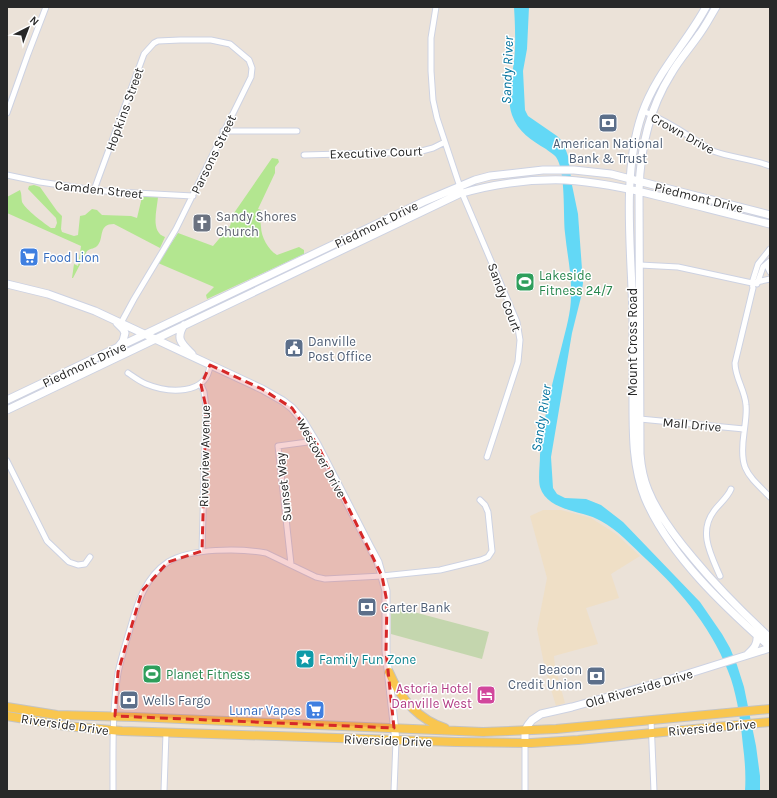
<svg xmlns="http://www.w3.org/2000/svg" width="777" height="798" font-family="Karla,sans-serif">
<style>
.education{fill:#efdfc6}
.green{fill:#b3e690}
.cemetery{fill:#c4d6ae}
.water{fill:#63d8f6}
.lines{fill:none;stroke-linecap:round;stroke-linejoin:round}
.street-casing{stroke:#cdd2e2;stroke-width:7}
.secondary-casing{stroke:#cdd2e2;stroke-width:9}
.primary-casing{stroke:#c3c3c3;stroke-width:10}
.street{stroke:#fff;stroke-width:5}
.secondary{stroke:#fff;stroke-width:7}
.primary{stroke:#f9c64f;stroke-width:8}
.marked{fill:#d62828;fill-opacity:0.2;stroke:#d62828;stroke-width:3;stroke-dasharray:8 5;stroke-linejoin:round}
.labels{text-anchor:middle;stroke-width:3;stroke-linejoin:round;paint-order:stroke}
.street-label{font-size:13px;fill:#282828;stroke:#fff}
.service-label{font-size:13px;fill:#4e5e75;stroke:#fff;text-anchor:start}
.worship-label{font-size:13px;fill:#5b616d;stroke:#fff;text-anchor:start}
.shop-label{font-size:13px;fill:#366cbe;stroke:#fff;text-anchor:start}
.leisure-label{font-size:13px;fill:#27864d;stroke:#fff;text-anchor:start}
.culture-label{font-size:13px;fill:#0d838f;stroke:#fff;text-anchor:start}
.hotel-label{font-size:13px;fill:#b23c85;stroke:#fff;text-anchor:end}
.water-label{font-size:14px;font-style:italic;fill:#05749e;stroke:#fff}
</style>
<rect width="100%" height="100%" fill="#ebe2d8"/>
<path class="education" d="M543,510h18l30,8 25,16 24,22 -29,18 8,24 -33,10 12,36 -44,12 1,11 10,36 -9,3 -11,-37 -8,-40 10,-51 -17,-62z"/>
<path class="green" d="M272,158l6,1 1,3 -4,5v6l-17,36 3,1c0,6 -1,11 0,17 0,9 7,23 16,28l22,-8 5,3v4l-97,45 -1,-4 8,-8 -56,-24 20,-30 35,13 17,-20 4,-13z
M34,185l6,2 17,24 5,5 -1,13 1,3 12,4 4,-1 2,-19 5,-1 7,-6 5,1 5,5 29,1 6,2 5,-21h16c-1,13 -8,35 7,40l-5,11 -46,-24c-16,0 -10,14 -16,21 -3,4 -7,3 -11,6l-14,27h-1l2,-14 4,2 3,-20 -74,-33v-16l13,-7c2,4 1,8 2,12 4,8 22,21 29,26h4l2,-5 -1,-5 -28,-29 1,-3z"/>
<path class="cemetery" d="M391,606l98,26 -7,27 -91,-25z"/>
<path class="water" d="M514,7h15l-2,42 -4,22 2,39 3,6 29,20 6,6 5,14 4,29 6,29 5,69 -2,14 -9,36 -21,124 2,31 4,6 8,4 21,1 15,6 22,17 77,80 22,32 8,14 7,17 7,22 12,59 4,30v15h-15c1,-15 0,-30 -2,-45 -2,-22 -5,-45 -12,-67 -16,-47 -49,-87 -85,-120 -14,-13 -28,-29 -45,-38 -18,-11 -53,-9 -61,-34 -2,-9 0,-22 0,-32 3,-37 13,-74 22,-110 4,-16 9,-33 9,-49 1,-21 -4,-42 -6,-63 -2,-18 1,-62 -9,-76 -2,-3 -7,-5 -10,-8 -15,-9 -28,-17 -34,-34 -6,-17 0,-37 2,-54 2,-15 1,-39 0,-54z"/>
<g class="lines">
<defs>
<path id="street" d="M436,7l-5,31v33l2,29 4,18 25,75 55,129 3,18 -2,22 -31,95
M643,111c17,7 34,17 49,27 7,4 14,9 21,13 19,7 39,8 57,15
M7,113l21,-59 18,-47
M223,131h74
M304,155l114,-3 15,-4 12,-6
M7,175l33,7 54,8 23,2 76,4
M94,190l50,-136 10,-11 4,-2 22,-1h31l19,4 19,16 3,8 -1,9 -75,152 -42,70 -13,24
M770,262l-2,6 2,4
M640,265l38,2 74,16 18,-4
M752,283l1,5 -18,75c0,15 10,27 11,42 1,9 -1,19 -2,28 -5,36 2,40 26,64
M752,283l6,-19 12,-15
M757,284l6,-17 7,-6
M128,373c6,4 11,8 18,11 22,9 61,12 64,-19
M201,385l3,7 2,15 -4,144
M640,419l104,10
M7,461l40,80 22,21 9,3 7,-1 5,-7
M291,564l-13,-118 37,-5
M720,576c-9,-21 -22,-44 -6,-65 5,-7 14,-14 17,-22
M651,720l3,71
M525,743v48
M113,791c0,-39 -1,-80 5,-118 3,-15 8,-30 12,-44 7,-25 15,-52 38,-67 23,-14 72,-14 98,-9l50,24 9,2 57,-3 58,-6 41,-10 7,-3 4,-6 -4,-39 -3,-7 -5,-5
M164,791l2,-58
M394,791l2,-50"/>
<path id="secondary" d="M706,7c-20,37 -50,66 -64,107 -21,61 -10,140 -9,205 0,28 0,56 0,85 0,32 0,64 12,94 24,57 80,109 125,149
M716,7c-6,10 -11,20 -18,29 -9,13 -19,24 -27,38 -22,35 -31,76 -32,117l1,263c1,12 3,24 8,36 10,25 28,48 45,68 24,29 50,55 77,80
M7,284l41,10 47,17 167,78 21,12 9,7 11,13 14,23 53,103 8,15 8,29v60l10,90
M117,323l6,6 2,4 -2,8 -4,5
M184,325c-9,14 -2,19 8,29
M7,400l416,-198 52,-22 15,-4 53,-6h31l37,4 159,41
M7,410l452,-216c34,-10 70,-15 106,-14 31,2 62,8 93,16 37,9 74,19 112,28
M748,654c6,-6 10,-10 9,-19
M525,743v-13l3,-5 4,-5 9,-6 31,-7 93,-26 105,-33"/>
<path id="primary" d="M389,672c11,26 28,47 56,56
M7,707l50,8 77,2 349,15 73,-3 214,-20
M7,716l59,10 56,5 334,11 75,1 47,-3 192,-18"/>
</defs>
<use href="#street" class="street-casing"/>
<use href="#secondary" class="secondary-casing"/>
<use href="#primary" class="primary-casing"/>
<use href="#street" class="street"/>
<use href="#secondary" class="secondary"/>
<use href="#primary" class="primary"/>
</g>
<path class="marked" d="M210,365l52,24 30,19 25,36 65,132 5,26 -1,49 8,77 -279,-12 3,-44 24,-81 26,-29 34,-11 4,-144 -5,-22z"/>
<defs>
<symbol id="bank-square" viewBox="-11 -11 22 22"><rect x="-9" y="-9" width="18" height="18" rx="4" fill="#5c6f8a" stroke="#fff"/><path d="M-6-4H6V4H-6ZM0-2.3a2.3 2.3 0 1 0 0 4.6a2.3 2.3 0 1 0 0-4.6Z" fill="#fff"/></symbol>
<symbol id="church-square" viewBox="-11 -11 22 22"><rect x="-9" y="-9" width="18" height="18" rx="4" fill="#6b7280" stroke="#fff"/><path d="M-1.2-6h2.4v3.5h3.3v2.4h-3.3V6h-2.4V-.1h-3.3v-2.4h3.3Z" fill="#fff"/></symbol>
<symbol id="supermarket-square" viewBox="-11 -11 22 22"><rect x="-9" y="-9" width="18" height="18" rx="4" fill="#3f7fe0" stroke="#fff"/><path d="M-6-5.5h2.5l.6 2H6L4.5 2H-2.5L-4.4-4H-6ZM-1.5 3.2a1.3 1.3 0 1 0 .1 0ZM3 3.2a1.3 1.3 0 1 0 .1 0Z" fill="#fff"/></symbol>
<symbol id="stadium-square" viewBox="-11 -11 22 22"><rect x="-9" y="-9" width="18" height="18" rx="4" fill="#2e9e5b" stroke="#fff"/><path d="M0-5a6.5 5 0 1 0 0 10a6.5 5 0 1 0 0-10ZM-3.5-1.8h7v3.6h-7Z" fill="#fff"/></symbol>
<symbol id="civic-square" viewBox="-11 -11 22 22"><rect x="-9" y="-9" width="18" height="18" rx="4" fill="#5c6f8a" stroke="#fff"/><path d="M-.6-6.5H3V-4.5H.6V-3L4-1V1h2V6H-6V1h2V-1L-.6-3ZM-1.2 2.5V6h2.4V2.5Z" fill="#fff"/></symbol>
<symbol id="sight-square" viewBox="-11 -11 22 22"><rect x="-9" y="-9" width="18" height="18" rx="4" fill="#0f9aa8" stroke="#fff"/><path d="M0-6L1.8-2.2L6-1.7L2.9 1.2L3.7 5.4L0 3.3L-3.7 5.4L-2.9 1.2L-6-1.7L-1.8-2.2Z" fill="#fff"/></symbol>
<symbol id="hotel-square" viewBox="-11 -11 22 22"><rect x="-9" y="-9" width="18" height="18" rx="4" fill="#d1479c" stroke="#fff"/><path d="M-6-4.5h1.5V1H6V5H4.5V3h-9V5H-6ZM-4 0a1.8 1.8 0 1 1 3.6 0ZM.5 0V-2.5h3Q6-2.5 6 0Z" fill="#fff"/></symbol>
</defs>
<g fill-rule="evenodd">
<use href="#bank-square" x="597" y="112" width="22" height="22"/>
<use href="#church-square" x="191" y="212" width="22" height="22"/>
<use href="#supermarket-square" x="18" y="246" width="22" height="22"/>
<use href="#stadium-square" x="514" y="271" width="22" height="22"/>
<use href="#civic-square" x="283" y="337" width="22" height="22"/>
<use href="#bank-square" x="356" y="596" width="22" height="22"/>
<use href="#sight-square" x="294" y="648" width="22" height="22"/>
<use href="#stadium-square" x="141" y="663" width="22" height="22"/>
<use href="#bank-square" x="585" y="665" width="22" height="22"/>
<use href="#hotel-square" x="475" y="684" width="22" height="22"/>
<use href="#bank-square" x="118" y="689" width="22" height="22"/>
<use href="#supermarket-square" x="304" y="699" width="22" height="22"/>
</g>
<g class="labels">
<g class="street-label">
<text transform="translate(124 109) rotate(-70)" y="5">Hopkins Street</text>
<text transform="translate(683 133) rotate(29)" y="5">Crown Drive</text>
<text transform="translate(376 152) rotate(-2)" y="5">Executive Court</text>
<text transform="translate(213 154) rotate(-64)" y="5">Parsons Street</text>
<text transform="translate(99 189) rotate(6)" y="5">Camden Street</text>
<text transform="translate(699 197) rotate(14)" y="5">Piedmont Drive</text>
<text transform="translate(376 224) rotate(-26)" y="5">Piedmont Drive</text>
<text transform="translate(505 297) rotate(69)" y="5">Sandy Court</text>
<text transform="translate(632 342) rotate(-90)" y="5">Mount Cross Road</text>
<text transform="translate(84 364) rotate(-25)" y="5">Piedmont Drive</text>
<text transform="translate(692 424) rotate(5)" y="5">Mall Drive</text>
<text transform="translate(204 456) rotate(-89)" y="5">Riverview Avenue</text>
<text transform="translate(322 458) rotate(61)" y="5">Westover Drive</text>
<text transform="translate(283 487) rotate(-96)" y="5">Sunset Way</text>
<text transform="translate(639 688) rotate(-16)" y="5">Old Riverside Drive</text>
<text transform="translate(65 724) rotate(8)" y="5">Riverside Drive</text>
<text transform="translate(712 727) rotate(-5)" y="5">Riverside Drive</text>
<text transform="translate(388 740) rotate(2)" y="5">Riverside Drive</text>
</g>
<g class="service-label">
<text x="608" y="148" text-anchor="middle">American National<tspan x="608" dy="15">Bank &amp; Trust</tspan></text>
<text x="308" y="346">Danville<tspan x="308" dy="15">Post Office</tspan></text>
<text x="381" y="612">Carter Bank</text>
<text x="582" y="674" text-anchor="end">Beacon<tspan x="582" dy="15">Credit Union</tspan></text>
<text x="143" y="705">Wells Fargo</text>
</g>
<g class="worship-label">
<text x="216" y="221">Sandy Shores<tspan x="216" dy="15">Church</tspan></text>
</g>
<g class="shop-label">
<text x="43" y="262">Food Lion</text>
<text x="301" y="715" text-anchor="end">Lunar Vapes</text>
</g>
<g class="leisure-label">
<text x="539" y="280">Lakeside<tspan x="539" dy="15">Fitness 24/7</tspan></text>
<text x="166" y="679">Planet Fitness</text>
</g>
<g class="culture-label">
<text x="319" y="664">Family Fun Zone</text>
</g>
<g class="hotel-label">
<text x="472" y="693">Astoria Hotel<tspan x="472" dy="15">Danville West</tspan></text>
</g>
<g class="water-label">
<text transform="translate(507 70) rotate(-88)" y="5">Sandy River</text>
<text transform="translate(541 418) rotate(-81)" y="5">Sandy River</text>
</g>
</g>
<rect width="777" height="798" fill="none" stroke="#282828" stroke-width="16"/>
<g transform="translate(28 28) rotate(42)" stroke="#ffffff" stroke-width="3" paint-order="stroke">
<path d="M0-3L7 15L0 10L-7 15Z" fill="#282828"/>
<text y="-6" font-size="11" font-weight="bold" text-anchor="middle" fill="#282828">N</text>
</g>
</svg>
